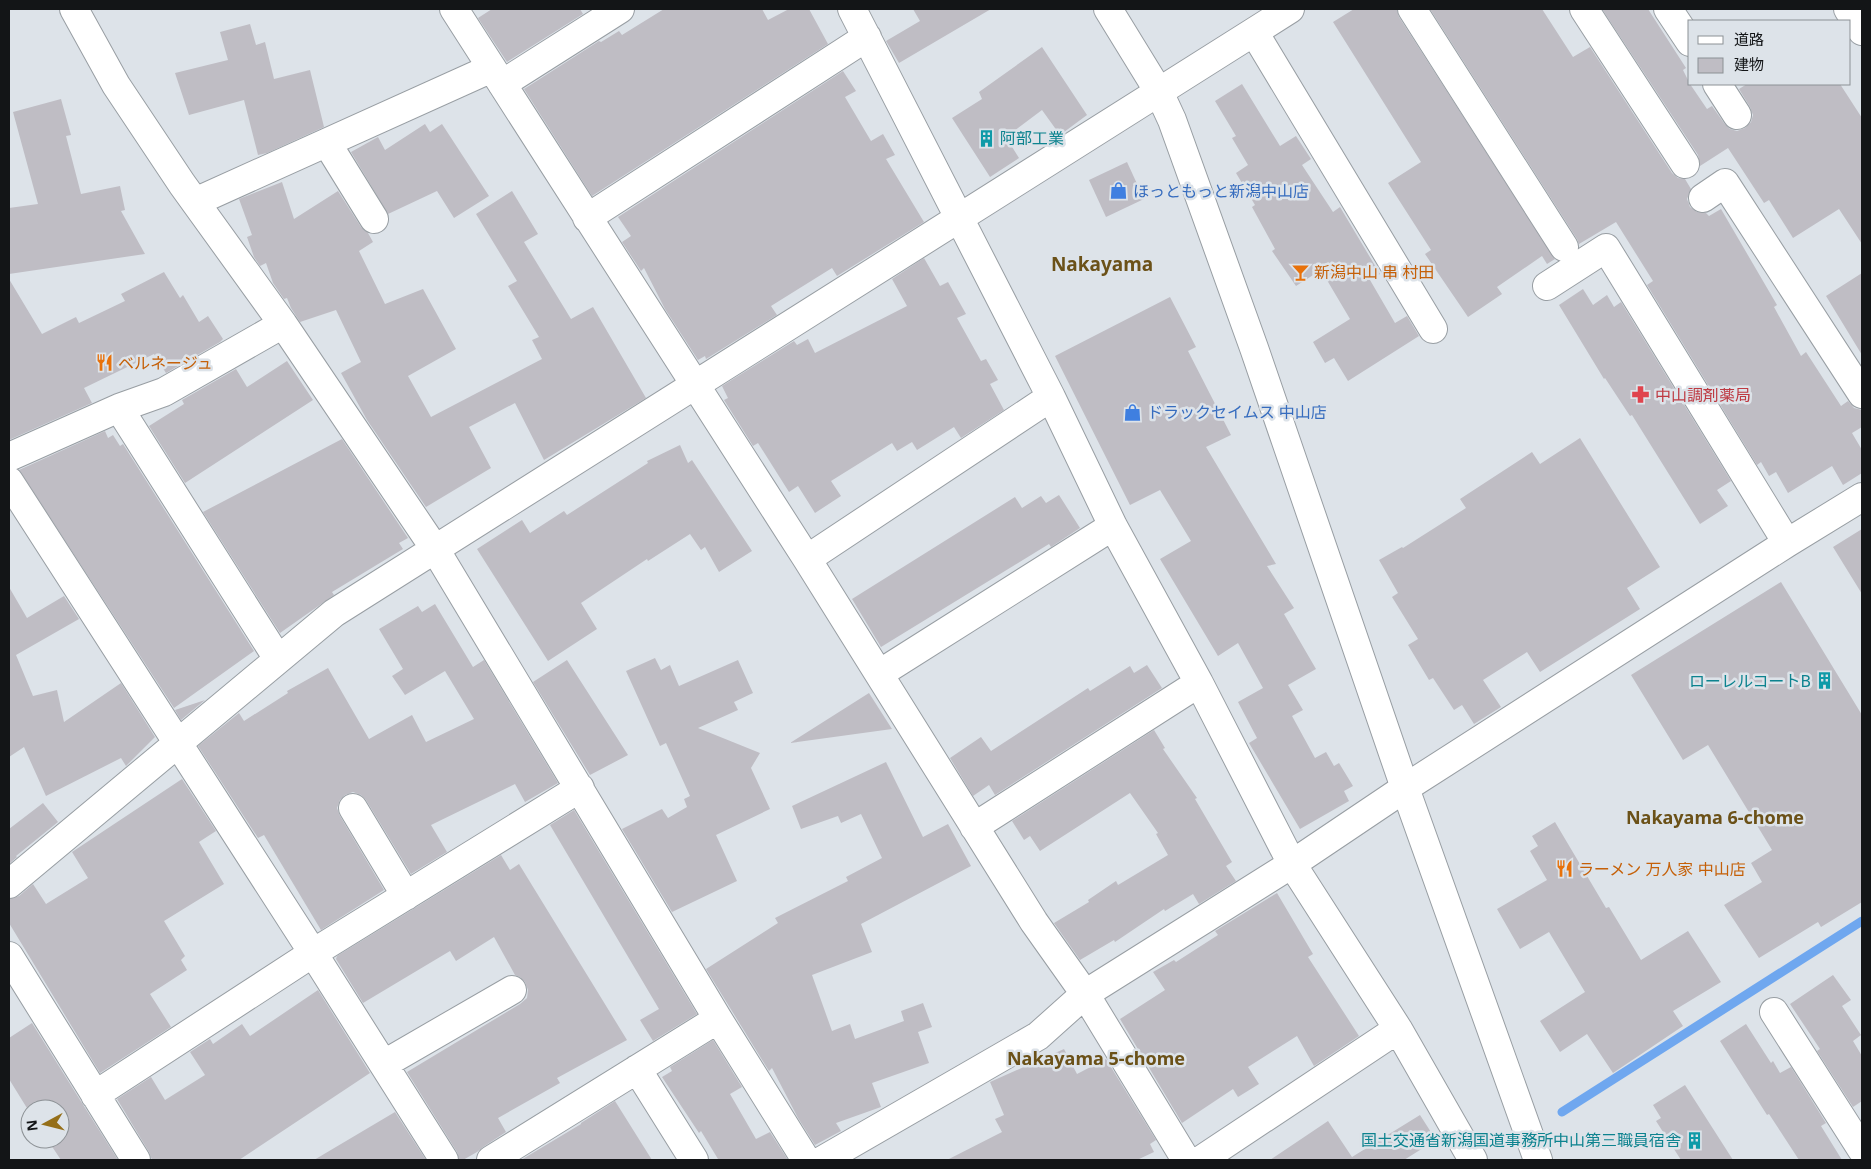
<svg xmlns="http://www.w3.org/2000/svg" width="1871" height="1169" font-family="'Noto Sans','Noto Sans JP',sans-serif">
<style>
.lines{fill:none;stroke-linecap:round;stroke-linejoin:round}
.stream{stroke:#6fa7ef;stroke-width:9}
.building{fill:#bfbdc4}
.minor-casing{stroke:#989ea3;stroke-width:30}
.tertiary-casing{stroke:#989ea3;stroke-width:30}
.minor{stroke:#fff;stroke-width:28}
.tertiary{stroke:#fff;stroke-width:28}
.labels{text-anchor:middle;stroke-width:5;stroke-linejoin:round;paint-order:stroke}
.culture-label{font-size:16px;fill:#0d838f;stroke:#dde3e9;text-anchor:end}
.shop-label{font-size:16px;fill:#366cbe;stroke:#dde3e9;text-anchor:start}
.food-label{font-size:16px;fill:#c56008;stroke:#dde3e9;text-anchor:start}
.health-label{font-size:16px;fill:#be3a42;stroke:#dde3e9;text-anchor:start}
.neighbourhood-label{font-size:18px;font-weight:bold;fill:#6b5118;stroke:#dde3e9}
.quarter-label{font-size:19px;font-weight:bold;fill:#6b5118;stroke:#dde3e9}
</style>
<rect width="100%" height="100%" fill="#dde3e9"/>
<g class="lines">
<path class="stream" d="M1562,1112l300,-191"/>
</g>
<path class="building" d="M492,9h88l3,5 -76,48 -29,-44z
M664,9h98l6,11 21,-11h20l19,35 -236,152 -68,-107 75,-48 2,1 18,-11 3,4z
M913,9h78l-92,54 -13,-22 34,-20z
M1354,9h43l2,8 156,242 -8,5 -5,-8 -45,31 5,7 -34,23 -43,-63 6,-4 -43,-67 33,-21 -88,-140z
M1430,9h112l31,48 17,-10 82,126 6,5 7,1 6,10 -4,10 3,8 7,5 9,1 3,3 12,-7 56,96 -3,2 27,49 5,-4 35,54 7,-5 6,7 8,2v17l-10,6 10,17v23l-19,12 -11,-19 -44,27 -12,-21 -7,4 -8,-14 -4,3 -110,-180 6,-4 -37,-59 -37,22 -2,-5z
M1602,9h46l38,59 -3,2 7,14 17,25 5,-3 12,17 6,6 7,2 8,-3 6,-6 2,-7 -3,-8 -11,-18 8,-5h93l22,34v126l-23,-35 -46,29 -24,-38 -5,3 -36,-55 -28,18 -2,-11z
M250,24l6,21 9,-3 9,37 36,-9 14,57 -57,26 -9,2 -14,-55 -55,15 -14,-42 53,-13 -8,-28z
M1042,47l45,68 -27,20 -18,-25 -36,27 13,21 -29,19 -38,-59 30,-19 -3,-7z
M843,71l13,20 -11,6 26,44 12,-7 12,21 -9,4 38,63 -87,54 -5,-8 -61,38 6,9 -71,44 -1,-3 -7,4 -33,-51 -21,-41 -3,3 -19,-29 9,-6 -13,-19z
M1242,84l38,62 16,-10 15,23 -9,6 31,47 7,-5 40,67 -10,6 25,43 12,-7 12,20 -71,45 -14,-23 -9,5 -12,-21 37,-23 -29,-49 -25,16 -24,-35 3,-2 -23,-42 3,-2 -19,-32 12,-8 -16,-27 4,-2 -21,-35z
M61,99l10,36 -5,1 15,58 39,-8 5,24 -4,1 24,43 -136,20v-66l29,-4 -25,-92z
M425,124l5,8 12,-8 47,72 -35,22 -17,-27 -49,23 -37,-62 27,-15 7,13z
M1127,162l17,37 -38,18 -17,-37z
M282,182l12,37 44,-28 23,36 7,6 5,9 -14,9 26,53 38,-15 33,60 -48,27 23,41 111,-58 -10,-19 7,-3 -31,-51 9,-5 -41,-67 36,-23 26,43 -14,8 47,77 22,-12 53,91 -102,62 -29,-57 -46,24 22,41 -65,39 -59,-87 -26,-47 20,-11 -25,-52 -36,12 -9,-14 -4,-10 -3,1 -11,-16 -7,-20 -6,3 -6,-9 -7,-20 5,-2 -13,-36z
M924,258l16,28 8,-4 18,32 -9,4 24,43 5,-2 12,21 -8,4 14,26 -43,28 -7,-11 -37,23 -5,-8 -15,9 -5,-8 -61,38 10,15 -26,17 -17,-27 -9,6 -31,-49 -5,3 -29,-46 4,-2 -6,-12 72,-45 3,4 11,-6 7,14 92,-47 -15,-27z
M164,272l16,26 3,-3 16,27 9,-6 15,23 -3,3 -54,31 -12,-19 -70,34 8,15 -83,37v-161l33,55 34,-17 3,6 46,-22 -4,-7z
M1862,273v82l-36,-59z
M1583,289l10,16 14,-10 7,12 7,-5 110,179 -14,9 11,16 -28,18 -68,-109 -2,1 -25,-38 -1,1 -45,-74z
M1170,297l26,50 -8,4 43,84 -25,12 70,117 -9,2 27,42 -10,6 32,55 -28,16 15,25 -11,6 23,42 11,-6 8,14 5,-3 14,23 -9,5 5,10 -49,28 -51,-86 8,-5 -19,-36 25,-14 -25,-45 -20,13 -58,-97 31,-18 -31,-51 -30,15 -75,-149z
M287,361l26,39 -128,83 -36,-57 35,-22 -2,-4 54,-31 11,18z
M105,431l3,7 5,-3 7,11 3,-2 131,207 -80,57 -155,-238z
M1580,438l80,129 -33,21 13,21 -100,63 -13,-20 -44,28 18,27 -27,17 -12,-19 -8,5 -21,-32 -4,2 -21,-35 10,-6 -26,-42 6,-4 -19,-33 23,-13 1,1 63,-40 -6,-9 72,-47 8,12z
M342,439l66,99 -9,5 4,6 -71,43 2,3 -54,38 -77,-121z
M680,445l8,18 4,-3 60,91 -33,21 -14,-25 -4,3 -11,-16 -42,27 -1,-2 -66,44 16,26 -49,32 -71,-112 45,-29 8,13 34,-22 3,4 81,-52 -1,-2z
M1059,495l21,33 -29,19 -2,-3 -168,103 -29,-48 163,-102 7,11 19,-12 5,7z
M1862,529v65l-29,-47z
M1781,582l81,133v187l-41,25 -3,-5 -59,36 -35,-53 38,-23 -11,-19 21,-13 -64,-105 -25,15 -52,-85z
M9,587l18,31 37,-22 15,23 -63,36 17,41 24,-6 7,32 57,-39 34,54 -29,29 -5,-8 -75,38 -22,-49 -15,10z
M435,604l38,63 11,-7 74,123 -33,19 -10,-18 -84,41 16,27 -36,22 -45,-74 -5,-5 -8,-3 -8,3 -5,5 -3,8 3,8 44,74 -63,40 -57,-95 -6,3 -60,-92 41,-33 5,8 44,-28 -1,-2 41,-23 41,71 43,-24 14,27 48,-23 -29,-48 -40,24 -13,-19 11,-7 -24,-40 39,-23 4,6z
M655,658l6,12 9,-5 9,21 59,-26 15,33 -19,9 4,8 -40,18 62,25 -9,15 19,41 -54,26 21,46 -65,31 -50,-83 40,-20 6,9 19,-11 -3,-8 6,-3 -24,-53 -6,3 -34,-75z
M567,660l61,95 -38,20 -57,-93z
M1147,665l15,23 -167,107 -6,-10 -16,11 -23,-38 31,-21 10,14 97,-63 2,3 40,-25 4,7z
M869,693l23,36 -102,14z
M205,700l-24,20 -6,-10z
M1154,730l11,18 -2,1 34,49 -2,1 37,63 -6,4 10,15 -37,23 -6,-10 -28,17 -1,-2 -49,33 -1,-2 -34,20 -26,-37 35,-21 -1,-2 28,-19 2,4 50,-30 -12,-21 2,-1 -28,-40 -90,58 -10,-15 -6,4 -12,-19z
M886,762l37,75 25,-13 23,42 -110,58 11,28 -60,23 20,56 18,-7 5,15 49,-18 -3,-10 22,-8 9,24 -14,5 11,31 -57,20 9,24 -45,16 5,8 -26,14 -17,-27 -26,-50 -3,3 -63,-102 72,-46 -3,-5 73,-37 -2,-4 36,-19 -21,-44 -20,9 -3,-7 -37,13 -9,-23z
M182,779l34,52 -17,11 25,42 -60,37 21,35 -4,4 6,10 -37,24 21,33 -71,46 -91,-150v-24l10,-3 14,-12 13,20 42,-26 -16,-26z
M43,803l15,19 -42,34 1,1 -8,7v-35z
M574,810l123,204 -44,27 -13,-21 19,-11 -109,-184z
M1555,822l51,86 3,-1 32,53 47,-29 33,51 -48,29 10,15 -70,47 -26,-39 -27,18 -20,-31 45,-29 -36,-60 -29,17 -23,-40 50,-29 -17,-29 8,-5 -6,-10z
M501,855l9,15 9,-6 108,176 -70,38 3,5 -62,35 8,14 -23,15 -6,5 -14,8h-4l-2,-8 -50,-80 113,-68 7,-6 1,-8 -3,-8 -5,-5 -5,-2 -21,-38 -38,24 -6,-10 -87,52 -27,-44 1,-3z
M1277,893l36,61 -5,3 51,79 -45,30 -17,-30 -49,31 11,17 -21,13 -5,-8 -51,34 -62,-104 45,-29 -12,-18 21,-12 2,2 42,-27 -3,-4z
M1833,975l18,25 -9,6 19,29 -8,6 9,15v45l-9,6 -36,-56 3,-2 -30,-45z
M318,990l52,83 -131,87h-87l-3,-8 -32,-53 34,-22 14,23 40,-25 -15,-23 20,-13 3,5 29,-20 8,12z
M32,1023l50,80 36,57h-57l-14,-21h13v-30h-30v4l-21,-34v-41z
M1746,1024l25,39 2,-2 7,12 11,-6 35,56 -5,3 21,34h-43l-30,-46 -2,1 -47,-74z
M713,1040l29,47 -12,7 26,45 14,-7 18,28h-72l2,-1 -17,-28 -2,2 -37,-56 10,-6 -2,-4z
M1064,1049l13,25 29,-15 50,81 -6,4 4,8 -17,8h-190l55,-28 -7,-13 9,-4 -14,-33z
M1685,1085l48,75h-52l-25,-39 5,-3 -8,-13z
M615,1101l37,59h-131l60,-36v-1z
M395,1112l31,48h-112z
M1420,1115l16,25 -32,20h-134l58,-39 24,36z"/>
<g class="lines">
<defs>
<path id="minor" d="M74,9l42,76 66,99 101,140 152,225 283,470 88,141
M454,9l353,550 227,363 51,72 101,166
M852,9l199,388 62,129 86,157 93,181 106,165 75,131
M1412,9l152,238
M1584,9l101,155
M1668,9l22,33
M1848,9l14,22
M1254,32l179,297
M502,84l118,-75
M1717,84l20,31
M327,143l47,76
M1703,198l22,-15 137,211
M195,202l297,-134
M587,218l280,-181
M1547,286l59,-38 181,295
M119,408l159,251
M9,457l110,-49 45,-16 119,-68
M9,481l304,472 131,207
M807,559l244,-162
M879,674l234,-148
M353,808l53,88
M974,827l225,-144
M9,884l325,-271 956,-604
M9,956l127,204
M1774,1012l88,138
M384,1064l128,-74
M637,1069l57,91
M95,1095l218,-142 267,-165
M491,1160l227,-141
M823,1160l215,-124 47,-42 207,-130 113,-76 382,-245 75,-46
M1201,1160l197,-131"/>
<path id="tertiary" d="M1108,9l51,83 13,28 82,228 151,440 133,372"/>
</defs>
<use href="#minor" class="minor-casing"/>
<use href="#tertiary" class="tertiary-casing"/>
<use href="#minor" class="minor"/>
<use href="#tertiary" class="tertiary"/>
</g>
<defs>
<symbol id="building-bare" viewBox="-9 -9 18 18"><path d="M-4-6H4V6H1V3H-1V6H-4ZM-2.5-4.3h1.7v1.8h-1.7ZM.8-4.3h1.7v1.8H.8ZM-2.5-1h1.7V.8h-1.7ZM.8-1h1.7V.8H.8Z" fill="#0f9aa8" stroke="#dde3e9" stroke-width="2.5" paint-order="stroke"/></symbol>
<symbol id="shop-bare" viewBox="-9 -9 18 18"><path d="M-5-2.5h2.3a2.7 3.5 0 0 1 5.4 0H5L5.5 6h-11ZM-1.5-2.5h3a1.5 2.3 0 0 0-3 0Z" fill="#3f7fe0" stroke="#dde3e9" stroke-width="2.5" paint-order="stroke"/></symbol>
<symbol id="bar-bare" viewBox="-9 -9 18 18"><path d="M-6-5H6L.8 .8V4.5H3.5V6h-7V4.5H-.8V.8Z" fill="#e8710a" stroke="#dde3e9" stroke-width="2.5" paint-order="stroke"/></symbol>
<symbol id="restaurant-bare" viewBox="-9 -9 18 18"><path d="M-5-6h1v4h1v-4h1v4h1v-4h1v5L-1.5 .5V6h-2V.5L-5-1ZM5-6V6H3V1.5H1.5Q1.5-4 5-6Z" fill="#e8710a" stroke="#dde3e9" stroke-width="2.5" paint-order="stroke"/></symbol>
<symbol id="pharmacy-bare" viewBox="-9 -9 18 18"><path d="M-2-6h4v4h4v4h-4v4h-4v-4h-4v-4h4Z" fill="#e0444e" stroke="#dde3e9" stroke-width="2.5" paint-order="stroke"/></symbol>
</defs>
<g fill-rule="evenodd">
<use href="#building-bare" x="974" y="126" width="25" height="25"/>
<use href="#shop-bare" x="1106" y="178" width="25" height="25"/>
<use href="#bar-bare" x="1288" y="260" width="25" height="25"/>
<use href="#restaurant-bare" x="92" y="350" width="25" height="25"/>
<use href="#pharmacy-bare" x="1628" y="382" width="25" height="25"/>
<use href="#shop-bare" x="1120" y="400" width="25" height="25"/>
<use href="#building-bare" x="1812" y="668" width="25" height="25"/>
<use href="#restaurant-bare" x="1552" y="856" width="25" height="25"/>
<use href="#building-bare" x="1682" y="1128" width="25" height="25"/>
</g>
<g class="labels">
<g class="culture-label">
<text x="1000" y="144" text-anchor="start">阿部工業</text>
<text x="1811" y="687">ローレルコートB</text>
<text x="1681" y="1146">国土交通省新潟国道事務所中山第三職員宿舎</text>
</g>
<g class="shop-label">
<text x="1133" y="197">ほっともっと新潟中山店</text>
<text x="1147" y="418">ドラックセイムス 中山店</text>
</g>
<g class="food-label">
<text x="1314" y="278">新潟中山 串 村田</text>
<text x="118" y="369">ベルネージュ</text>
<text x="1578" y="875">ラーメン 万人家 中山店</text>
</g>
<g class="health-label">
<text x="1655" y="401">中山調剤薬局</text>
</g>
<g class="neighbourhood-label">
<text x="1715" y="824">Nakayama 6-chome</text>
<text x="1096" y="1065">Nakayama 5-chome</text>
</g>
<g class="quarter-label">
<text x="1102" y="271">Nakayama</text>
</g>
</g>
<rect width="1871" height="1169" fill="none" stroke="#131517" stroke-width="20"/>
<rect x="1688" y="20" width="162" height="65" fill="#dde3e9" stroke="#8c9195"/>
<rect x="1698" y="36" width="25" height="8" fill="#ffffff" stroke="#8c9195"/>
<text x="1734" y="45" font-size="15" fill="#131517">道路</text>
<rect x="1698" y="58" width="25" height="15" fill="#bfbdc4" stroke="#8c9195"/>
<text x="1734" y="70" font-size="15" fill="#131517">建物</text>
<g transform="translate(45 1124) rotate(263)"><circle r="24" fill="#dde3e9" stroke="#8c9195"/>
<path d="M0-4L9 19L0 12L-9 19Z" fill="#956f19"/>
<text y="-8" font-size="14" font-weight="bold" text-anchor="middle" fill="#131517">N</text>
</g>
</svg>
